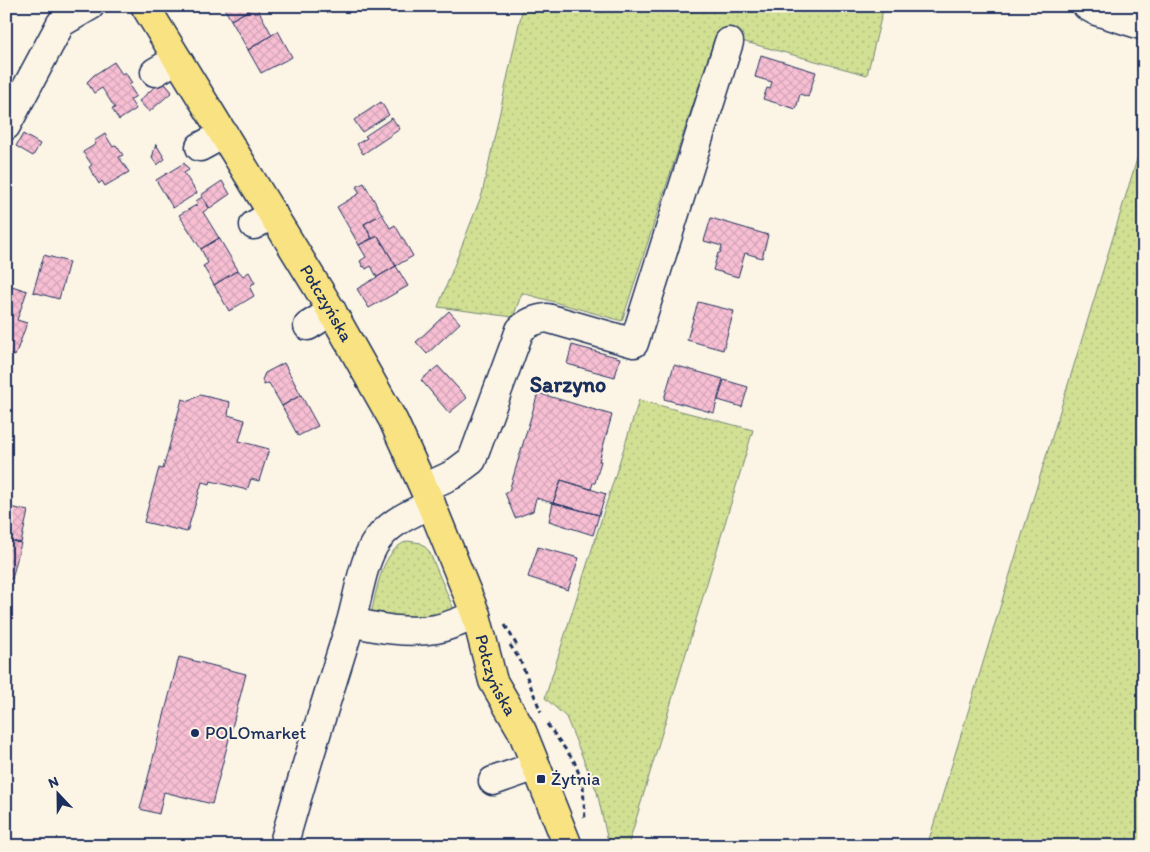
<svg xmlns="http://www.w3.org/2000/svg" width="1150" height="852" font-family="Itim,sans-serif">
<style>
.grass{fill:url(#grass-dots);stroke:#768878}
.building{fill:url(#building-cross-hatch);stroke:#1b2f5e}
.lines{fill:none;stroke-linecap:round;stroke-linejoin:round}
.minor-casing{stroke:#1b2f5e;stroke-width:31}
.major-casing{stroke:#1b2f5e;stroke-width:31}
.path{stroke:#1b2f5e;stroke-width:3;stroke-dasharray:5 4;stroke-linecap:butt}
.minor{stroke:#fcf5e5;stroke-width:28}
.major{stroke:#f8e281;stroke-width:28}
.poi-dot{fill:#1b2f5e;stroke:#fcf5e5;stroke-width:2}
.labels{text-anchor:middle;stroke-width:4;stroke-linejoin:round;paint-order:stroke}
.street-label{font-size:18px;fill:#1b2f5e;stroke:#fcf5e5}
.poi-label{font-size:18px;fill:#1b2f5e;stroke:#fcf5e5;text-anchor:start}
.district-label{font-size:22px;font-weight:bold;fill:#1b2f5e;stroke:#fcf5e5}
</style>
<defs>
<pattern id="grass-dots" width="8" height="8" patternUnits="userSpaceOnUse" patternTransform="scale(1.25)"><rect width="8" height="8" fill="#d1e093"/><path d="M2 2h.1M6 6h.1" fill="none" stroke="#b3c081" stroke-width="1.8" stroke-linecap="round"/></pattern>
<pattern id="building-cross-hatch" width="8" height="8" patternUnits="userSpaceOnUse" patternTransform="scale(1.25)"><rect width="8" height="8" fill="#f8bfd3"/><path d="M0 0l8 8M0 8l8-8" fill="none" stroke="#d4a4b8"/></pattern>
</defs>
<rect width="100%" height="100%" fill="#fcf5e5"/>
<filter id="ink" filterUnits="userSpaceOnUse"><feTurbulence type="fractalNoise" baseFrequency=".02" numOctaves="2"/><feDisplacementMap in="SourceGraphic" scale="10" xChannelSelector="R" yChannelSelector="G"/><feConvolveMatrix kernelMatrix="1 2 1 2 8 2 1 2 1" color-interpolation-filters="sRGB"/></filter>
<g filter="url(#ink)">
<path class="grass" d="M523,6h361l-17,69 -151,-41 -94,287 -100,-28 -9,24 -75,-10 44,-113z
M1144,136v710h-217z
M639,400l114,30 -125,416h-19l-12,-54 -31,-75 -21,-19z
M408,541l13,2 8,8 26,61 -28,7 -56,-5c6,-24 10,-64 37,-73z"/>
<path class="building" d="M223,6h29l1,2 -22,12z
M256,6l16,29 -24,15 -17,-30z
M278,31l14,26 -31,16 -13,-23z
M761,55l55,17 -8,25 -8,-3 -4,15 -33,-10 4,-11 3,1 2,-7 -17,-5z
M114,62l8,12 3,-2 7,11 -3,2 7,11 -6,4 6,9 -17,11 -7,-11 3,-1 -13,-20 -8,5 -7,-11 7,-7z
M162,80l10,12 -23,20 -10,-11z
M381,102l8,13 -27,17 -8,-12z
M392,118l8,11 -37,25 -6,-10 10,-6 -2,-2z
M23,134l17,10 -7,12 -17,-10z
M105,134l8,13 3,-2 7,10 -4,2 10,15 -24,14 -3,-5 -3,3 -10,-17 3,-2 -9,-13 13,-8 -2,-3z
M156,144l9,15 -8,6 -5,-7z
M184,163l5,7 -5,3 13,20 -24,15 -17,-28z
M222,181l8,13 -20,14 -9,-13z
M364,183l18,31 -18,10 8,14 -13,7 -22,-38 23,-14 -4,-6z
M202,197l7,11 -6,4 16,26 -18,11 -22,-34 19,-11 -2,-3z
M382,214l8,14 5,-3 18,31 -17,10 -18,-30 -6,3 -8,-15z
M711,218l57,17 -6,23 -17,-5 -7,24 -25,-7 5,-17h2l2,-7 -18,-5z
M378,236l18,30 -19,11 -6,-11 -5,3 -2,-3 -1,1 -3,-6 6,-4 -7,-12z
M219,238l19,32 -24,15 -11,-19 5,-3 -7,-14z
M44,255l25,7 -10,37 -26,-7z
M396,266l12,20 -39,22 -12,-19z
M238,270l5,6 6,-4 6,11 -3,1 -2,4 4,8 -25,15 -15,-26z
M6,284l21,7 -10,29 10,3 -12,33 -9,-3z
M698,302l36,9 -11,39 -36,-10z
M449,311l11,12 -33,31 -11,-12z
M572,345l48,13 -5,19 -48,-13z
M284,363l17,32 -19,11 -13,-23 -5,2 -2,-5 3,-7z
M674,365l49,14 -9,34 -50,-14z
M438,366l29,32 -18,15 -28,-33z
M724,380l24,7 -6,20 -24,-7z
M538,393l74,22 -13,46h2l-6,22h-2l-2,6 -30,-9 -8,23 -17,-5 -3,13 -18,7 -10,-25 4,-2z
M200,395l30,7 -2,13 17,5 -6,21 30,8 -10,32 -8,-2 -4,11 -36,-9 -1,3 -8,-2 -15,50 -43,-10 15,-54 4,1 19,-70 7,2z
M301,395l17,31 -20,10 -16,-30z
M561,480l45,14 -7,21 -46,-12z
M553,503l46,12 -6,20 -44,-14z
M6,506l22,5 -7,32 -15,-3z
M6,540l15,3 -9,36 -6,-1z
M538,547l41,11 -11,32 -40,-13z
M179,657l67,17 -34,130 -48,-12 -5,22 -19,-5z"/>
<g class="lines">
<defs>
<path id="minor" d="M1087,6l9,5 48,15
M155,72l22,-13
M6,126l55,-103 29,-17
M200,147l24,-13
M254,225l19,-11
M308,326l24,-15
M424,488l28,-13 20,-15 48,-130c8,-8 16,-11 27,-12l87,25 95,-301
M351,622c27,6 56,12 85,7 14,-3 27,-9 40,-14
M493,781l43,-15
M283,846c21,-74 44,-148 67,-221 8,-26 11,-57 24,-80 13,-22 36,-31 57,-41"/>
<g id="major">
<path id="s1" d="M145,6l185,302 63,112 38,84 45,111 17,66 29,50 46,115"/>
</g>
</defs>
<use href="#minor" class="minor-casing"/>
<use href="#major" class="major-casing"/>
<path class="path" d="M505,625l11,19 -2,1
M510,645l10,15 21,52
M547,724l27,37 9,23 2,36"/>
<use href="#minor" class="minor"/>
<use href="#major" class="major"/>
</g>
</g>
<g class="poi-dot">
<circle cx="195" cy="733" r="5"/>
<rect x="536" y="774" width="10" height="10" rx="2.5"/>
</g>
<g class="labels">
<g class="street-label">
<text dy="6" stroke="none"><textPath href="#s1" startOffset="348">Połczyńska</textPath></text>
<text dy="6" stroke="none"><textPath href="#s1" startOffset="758">Połczyńska</textPath></text>
</g>
<g class="poi-label">
<text x="205" y="739">POLOmarket</text>
<text x="551" y="785">Żytnia</text>
</g>
<g class="district-label">
<text x="568" y="392">Sarzyno</text>
</g>
</g>
<rect width="1150" height="852" fill="none" stroke="#fcf5e5" stroke-width="25"/>
<rect x="12" y="12" width="1125" height="827" fill="none" stroke="#1b2f5e" stroke-width="2" filter="url(#ink)"/>
<g transform="translate(58 794) rotate(338)" stroke="#fcf5e5" stroke-width="4" paint-order="stroke">
<path d="M0-4L9 19L0 12L-9 19Z" fill="#1b2f5e"/>
<text y="-8" font-size="14" font-weight="bold" text-anchor="middle" fill="#1b2f5e">N</text>
</g>
</svg>
